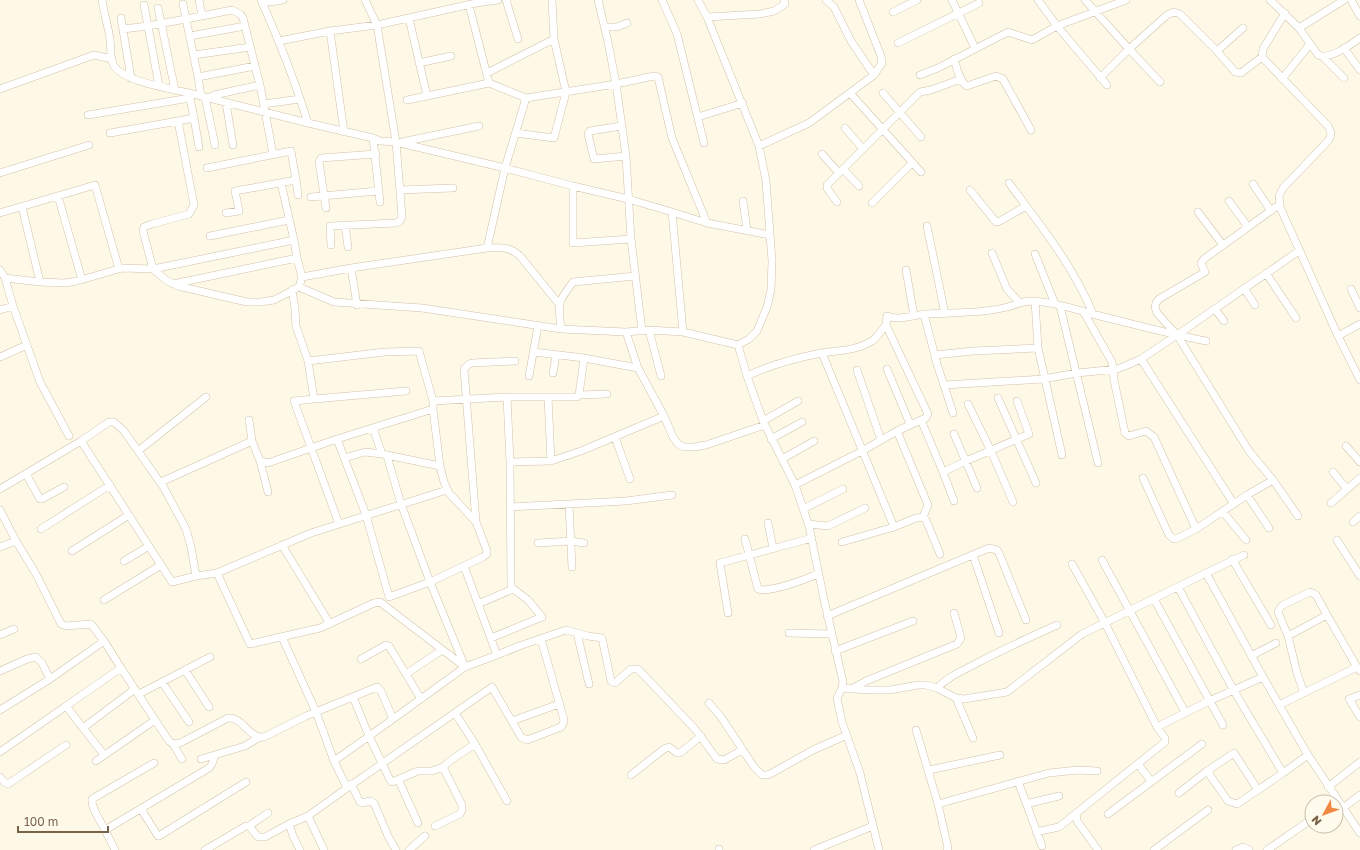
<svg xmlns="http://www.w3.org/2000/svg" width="1360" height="850" font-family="'Golos Text',sans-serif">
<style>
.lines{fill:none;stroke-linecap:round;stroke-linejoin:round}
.minor-casing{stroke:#d0c2aa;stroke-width:8}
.minor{stroke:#fff;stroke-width:7}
</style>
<rect width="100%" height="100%" fill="#fef9e6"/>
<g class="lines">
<defs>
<path id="minor" d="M102,0c2,13 6,26 8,39 1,8 0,18 3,25 7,17 59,25 76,29l5,25 -16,3 16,84 -5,9 -37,10 -8,3 -1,4 10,38 141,-29 3,18 5,19 -3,10
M199,0l3,16
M261,0c18,40 34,81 47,123l65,15 7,3 16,1 109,26 21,-70 -37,-15 -20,-78
M506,0l12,39
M598,0l10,42 8,42 38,-8 4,1 14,61 35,85
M662,0l15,34 27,109
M698,0l9,17 52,129 7,35 6,80 -1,29 -4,17 -10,24 -8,8 -11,6 9,31 16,45 32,64 14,41 14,69 20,87 -1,6 -5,10 5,24 18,51 19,77
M826,0l8,7 17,34 23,34
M952,0l23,48
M1038,0l19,26 69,-26
M1085,0l44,49 38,-34 7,-3 6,2 37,37 18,21 6,1 21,-16
M1270,0l29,28 19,27c12,5 32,-10 42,-17
M1351,0l9,16
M262,3l21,-3
M183,4l3,15 46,-9 8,4 3,4 12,48
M158,8l17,82
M893,12l24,-12
M1285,13l-22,36 -1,8 66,69c4,7 4,10 -1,16l-44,46 -4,8 1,11 58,129 22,44
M707,17l53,-3 14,-3 11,-7 -1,-4
M121,18l10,60
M409,18l18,78 62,-13
M605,27h12l10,-4
M1299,28l45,-28
M123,29l25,-3 -4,-21
M330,31l14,101
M190,36l55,-10
M279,41l51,-10 47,-6 99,-22 22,-3
M898,43l81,-40
M1344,48l16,22
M1217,51l26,-23
M194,55l56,-8
M1323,57l21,21
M954,59c3,9 5,22 13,27l29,-10 7,3 28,51
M419,63l32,-7
M487,73l67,-34
M920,75l18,-7 70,-36 24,8 25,-14 50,59
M1100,78l29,-29 31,33
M1282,79l28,-35
M159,86l-11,-60 38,-7 12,58
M0,89l94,-34 18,4
M189,93l119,30
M850,93l71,79
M883,93l38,44
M201,96l-3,-19 57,-11 5,19 13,69
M205,97l10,48
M209,98l5,-3 46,-10
M526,98l90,-14 10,72 5,83 11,92
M407,100l20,-4
M226,103l7,42
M264,104l36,-5
M88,115l102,-17
M698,117l45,-14
M194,118l5,29
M621,126l-31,5 -2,3 6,25 32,-3
M845,128l18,21
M110,133l68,-12
M516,133l38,5 12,-46 -12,-53 -2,-39
M373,138l7,64
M402,142l77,-16
M759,146l50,-23 65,-48 8,-12 -1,-7 -22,-56
M822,154l17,19
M207,168l84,-17 5,29 -61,11 4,20 -13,2
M843,169l16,17
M0,173l89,-28
M296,180l2,15
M281,183l13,57
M1009,183c31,42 64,82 84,131
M1253,184l18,27
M400,190l53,-2
M970,190l26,32 4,-1 26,-15
M58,196l24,84
M311,197l67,-6
M743,201l4,29
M1229,201l19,26
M837,202l-10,-14v-3l93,-93 11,-2 30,-11
M872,203l40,-40
M22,207l18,75
M326,208l-7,-46 2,-4 55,-4
M672,212l35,11 63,12
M1198,212l25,33
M0,213l95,-28 24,84
M345,225l3,22
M927,226l18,88
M210,236l79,-16
M631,239l-58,4v-57l55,13 44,13 11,120
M331,245l-1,-19 66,-3 4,-2 2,-4 -6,-75 -19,-117 -12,-25
M992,253l15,36 13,14
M1035,254l20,50
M351,268l6,37
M0,270l5,8 8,28 27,76 29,54
M906,270l8,46
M1266,273l30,45
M302,277l49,-9 136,-20
M5,278l35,4 25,1 12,-2 45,-13 31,1 13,11 12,6 69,16h14l13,-2 25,-13 35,15 88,6 139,21 65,3 23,-2 34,2 55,13
M173,284l124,-26
M1244,288l11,17
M1351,289l9,19
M1035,301l3,47 24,107
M559,304l-39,-48c-11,-10 -19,-8 -33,-8l18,-80 68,18
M1060,306l38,157
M1215,309l9,12
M0,310l13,-4
M1083,311l29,51 2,18 11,53 4,3 17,-5 8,6 42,92
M924,314l13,50 16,49
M886,325l42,89 -2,4 -5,2 22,52 23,-11 63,-27 -12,-33
M561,329c-3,-26 -4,-26 12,-47l63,-6
M649,330l12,46
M626,332l12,36 26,48 9,21 5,7 6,3h10l12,-2 59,-20
M1338,336l22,-12
M822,353l72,174
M935,355l38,-4 65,-3
M0,357l27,-12
M584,358l54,10
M1141,359l93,145
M308,361l6,38 -20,2 45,123
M887,369l23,55
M857,370l24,70
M553,373l3,-18
M529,376l9,-50
M747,376c23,-11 49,-18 74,-23 17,-3 35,-2 51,-12 6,-4 9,-11 14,-16l1,-9c11,5 27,-1 39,-2 28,-2 57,0 85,-8 7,-2 12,-5 20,-5 22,1 44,8 65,14 37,9 73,19 110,26
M944,385l99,-6 34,-6 40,-4 8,-3 16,-7 36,-24 122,-84
M579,395l28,-1
M548,397l3,64
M998,398l38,85
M314,399l92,-8
M433,401l74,-4h70l2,-2 5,-37 -50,-6
M968,404l23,47 22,51
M249,420l3,21
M763,421l35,-20
M373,428l9,26
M897,431l31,74 -5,12
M954,434l23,54
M615,437l15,42
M337,439l29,76 23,82 41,-15 -29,-78 -14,-48
M771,439l31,-17
M1346,446l14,16
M138,451l68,-54
M344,458l21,-6 17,2 58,12
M782,459l32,-18
M260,461l8,31
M510,462l41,-1 30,-10 83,-35
M943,472l11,29
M1333,472l14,17
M26,474l14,25h2l22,-12
M1143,478l26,57 5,4h2l20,-10 51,-34 26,-15 -24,-29 -72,-116 -20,-22 -2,-6 1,-4 3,-4 46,-27 -4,-9 3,-4 76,-55
M1273,480l25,36
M161,482l91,-41 8,20 8,2 69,-24 96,-30v-8l-14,-50 -34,1 -77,9 -12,-35 -1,-17 -3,-19
M795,485l67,-34 35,-20 24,-11
M0,489l81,-48 28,-19h5l10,9 40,57 22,41 5,18 5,29 -24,6 -91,-141
M1247,495l22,33
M1331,503l29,-25
M569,505l3,62
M510,507l116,-6 46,-6
M803,509l40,-20
M0,510l16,31 -16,6
M1223,512l23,28
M476,522l-12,-153 5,-5 3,-1 43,-2
M1353,522l7,-6
M768,523l5,25
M808,524l20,2 37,-18
M41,529l69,-44
M745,539l13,50c12,4 48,-10 60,-15
M1337,540l23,36
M16,541l20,33 25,50 5,2 25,-2 13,17
M842,542l52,-15 22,-9 7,-1 3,3 14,34
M538,543l33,-2 13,2
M282,545l48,79
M72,551l57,-36
M973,555l26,78
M1232,559l39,66
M1102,560l83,152
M124,561l25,-15
M464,566l33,89
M217,573l33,71 70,-16 54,-25 6,-1 85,65 -35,-85 53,-25 4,-3v-3l-11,-29 -27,-29 -5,-11 -4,-16 -7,-57
M1206,573l38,-18
M196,576l21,-3 94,-40 136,-43
M1178,587l56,104 49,82
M1154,599l69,126
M104,600l57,-35
M478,604l35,-15
M728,613l-8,-50 92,-25
M827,616l162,-68 8,2 2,3 27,67
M577,633l12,51
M789,633l42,1
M0,635l14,-6
M1288,636l39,-21 30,52
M282,637l34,75 18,49 13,27 145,-101 29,50 6,3 34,-13 2,-3 1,-4 -23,-81
M491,638l51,-21 -14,-17 -17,-13 -1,-125 -3,-65
M835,651l78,-30
M1251,656l25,-13
M361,659l25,-14 3,1 32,53
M185,670l24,37
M0,671l27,-12 9,-2 6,6 8,16
M406,674l36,-24
M162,682l27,40
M842,688l25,2h23l28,-5h8l11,3 19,10 8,1 43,-7 75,-58 124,-61 57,104 45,78 52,78
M937,688c12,-12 27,-18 42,-26 25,-13 51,-25 78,-37
M851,689l15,-8 91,-37 4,-6 -7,-25
M1304,693l-7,-20 -9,-37 -10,-24 2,-4 3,-3 27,-13 3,1 3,2 11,20
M139,694l71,-37
M1360,695l-11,4 11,18
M353,697l16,39 21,44 2,2 26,-11h14l11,-4 8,-7 24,-16
M956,698l17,40
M709,703l12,14 33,50 8,8h5l5,-2 41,-23 34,-15
M1279,705l78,-38 3,4
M0,710l50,-31 54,-38 17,27 -55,38
M455,713l20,31 32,57
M155,720l14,21 4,3 7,-1 48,-25c15,-1 21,21 36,19l42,-21 71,-29 4,4 12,28 72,-52 32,-12 25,-10 44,-15 22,6 14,2 9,43 4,2 16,-14h7l57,60 22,30 7,1 18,-10
M512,721l47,-17
M1157,727l52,-26 54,-24
M83,728l52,-39
M916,730l22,74
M173,744l9,15
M0,752l66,-46 38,49
M201,759l44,-13 13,-8
M96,761l59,-41 -34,-52
M334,761l59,-42
M1138,764l13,17
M929,770l71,-15
M1207,771l27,-18 24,37
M631,775l33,-26 5,-2 8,6h3l21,-17
M0,777l4,5 4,2 3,-2 55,-37
M399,781l19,42
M1018,781l24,65
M351,784l9,18 2,1 8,-2 4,2 14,33 8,14
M1328,787l32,-25
M1179,793l28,-22 21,30 9,3 46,-31 25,-18
M1026,804l33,-8
M1343,808l17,-13
M141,809l17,27h1l87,-54
M1076,813l1,8 21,29
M1108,814l94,-70
M308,816l16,34
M289,824l4,12 7,14
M249,826l19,-13
M435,826l25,-12 2,-4v-5l-19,-38
M105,830c-4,-9 -14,-21 -13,-31l62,-36
M1036,832l23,-5 106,-85v-4l-8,-11 -52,-104 -33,-59
M719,849v1
M115,850l-10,-20 104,-62 3,-4 3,-9
M205,850l41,-24h3l9,11h7l24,-13 19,-8 39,-28
M409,850l16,-14
M814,850l59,-24
M947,850l1,-2 -10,-44 111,-31 29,-3 19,1
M1154,850l54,-40
M1236,850l7,-3 6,3
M1267,850l45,-31"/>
</defs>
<use href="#minor" class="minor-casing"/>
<use href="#minor" class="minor"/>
</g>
<g transform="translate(1324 814) rotate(229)"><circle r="19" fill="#fffbed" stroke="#c9beab"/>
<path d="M0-3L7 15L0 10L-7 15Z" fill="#f08a42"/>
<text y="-6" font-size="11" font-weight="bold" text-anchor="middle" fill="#796348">N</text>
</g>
<path d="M18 826v6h90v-6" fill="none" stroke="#796348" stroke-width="2"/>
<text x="24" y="826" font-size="12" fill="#796348" stroke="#fffbed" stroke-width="3" paint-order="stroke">100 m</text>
</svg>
